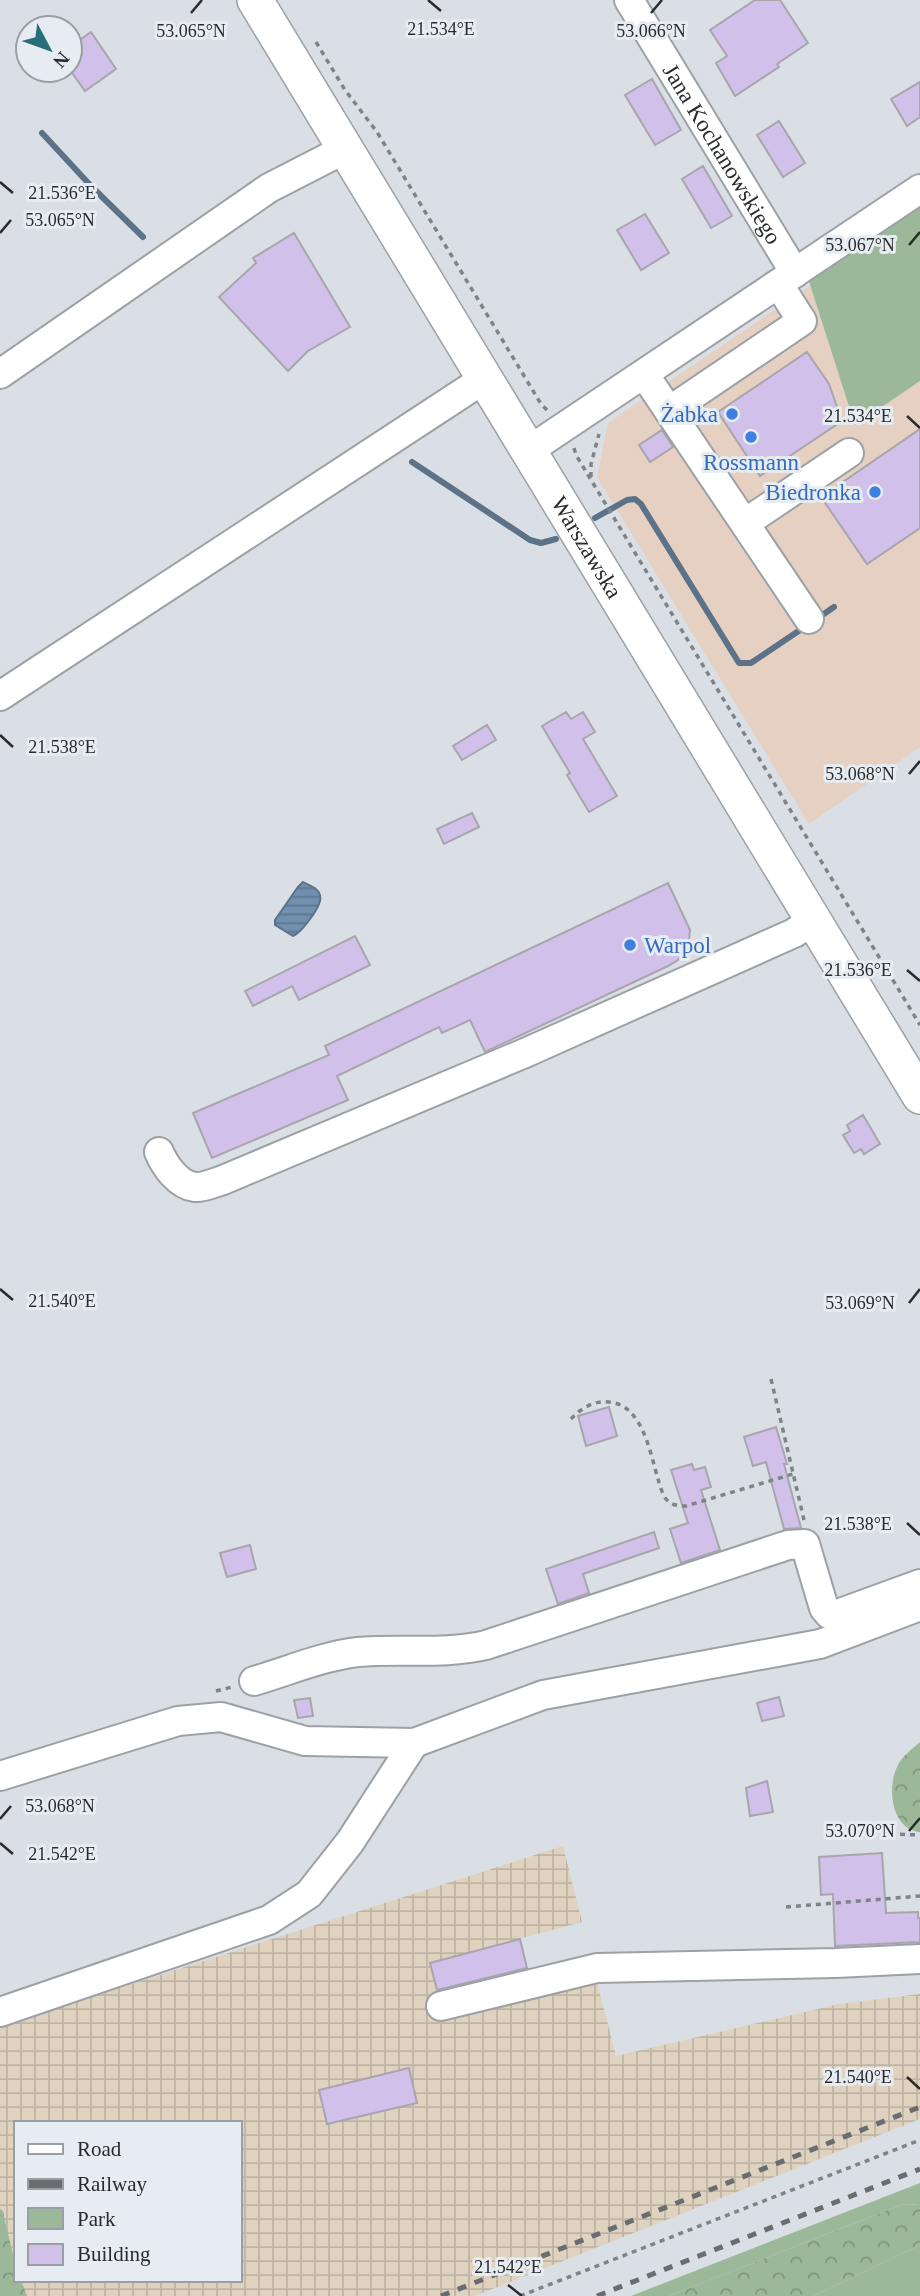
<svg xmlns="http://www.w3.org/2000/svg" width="920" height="2296" font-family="'Times New Roman',serif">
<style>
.commercial{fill:#e5d0c2}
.industrial{fill:url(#industrial-grid);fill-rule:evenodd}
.green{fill:#9bb899}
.forest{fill:url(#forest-crowns)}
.water{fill:url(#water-rules);stroke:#5b7289;stroke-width:2}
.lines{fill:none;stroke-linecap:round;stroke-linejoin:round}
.stream{stroke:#5b7289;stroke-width:6}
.building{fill:#d1c0e9;stroke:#a8a5ac;stroke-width:2}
.minor-casing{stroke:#9ca1a6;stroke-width:32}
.major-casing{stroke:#9ca1a6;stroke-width:38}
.path{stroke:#7f8386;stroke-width:3.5;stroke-dasharray:5 5;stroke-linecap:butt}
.minor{stroke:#fff;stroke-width:28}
.major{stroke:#fff;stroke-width:35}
.rail{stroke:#696d70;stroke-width:5;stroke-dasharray:9 9;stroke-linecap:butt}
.ticks{fill:none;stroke:#292b2d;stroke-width:2.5}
.shop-dot{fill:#3f7fe0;stroke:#e6ecf1;stroke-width:2.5}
.labels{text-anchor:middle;stroke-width:6;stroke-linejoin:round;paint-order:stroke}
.street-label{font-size:23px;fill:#292b2d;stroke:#e6ecf1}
.shop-label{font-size:23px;fill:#366cbe;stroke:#e6ecf1;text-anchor:end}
.ticks-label{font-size:18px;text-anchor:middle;fill:#292b2d;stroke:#e6ecf1;stroke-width:6;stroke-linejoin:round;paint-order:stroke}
</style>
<defs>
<pattern id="industrial-grid" width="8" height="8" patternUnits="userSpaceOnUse" patternTransform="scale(1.75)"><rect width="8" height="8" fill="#dfd3bf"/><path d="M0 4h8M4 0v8" fill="none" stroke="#bfb5a4"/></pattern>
<pattern id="forest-crowns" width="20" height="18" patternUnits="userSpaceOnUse" patternTransform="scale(1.75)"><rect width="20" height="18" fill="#9bb899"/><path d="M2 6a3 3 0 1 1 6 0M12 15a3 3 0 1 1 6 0" fill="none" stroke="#7e967d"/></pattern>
<pattern id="water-rules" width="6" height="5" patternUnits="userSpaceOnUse" patternTransform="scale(1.75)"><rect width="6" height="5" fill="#7190b0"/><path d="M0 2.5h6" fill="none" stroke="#5d7690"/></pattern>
</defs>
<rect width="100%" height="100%" fill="#d9dfe4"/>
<path class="commercial" d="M811,285l44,139 65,-43v366l-111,77 -212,-347 11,-54z"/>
<path class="industrial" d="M563,1846l19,76 -152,41 14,54 152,-39 20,78 223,-52 81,-10v125l-445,177h-462l-13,-49v-221zM16,2123h224v157h-224z"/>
<path class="green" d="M920,195v186l-65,44 -49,-153z
M920,2183v22l-17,-1 -234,92h-38z
M920,2245v51h-107z"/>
<path class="forest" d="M920,1742v90c-29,-3 -33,-44 -23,-65 4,-10 15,-18 23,-25z
M903,2204l17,1v40l-107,51h-144z
M0,2209l3,2c4,23 13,46 13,69h5l6,16h-27z"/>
<path class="water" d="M303,882c7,4 16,6 17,14 3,9 -19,37 -27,40l-18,-11v-5l23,-33z"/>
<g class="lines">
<path class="stream" d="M42,133l49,53 52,51
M412,462l118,78 11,3 15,-4
M595,518l32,-18 8,-1 6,5 98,159h12l55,-37
M815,620l19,-13"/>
</g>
<path class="building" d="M755,0h25l28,43 -31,21 2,3 -44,29 -19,-33 11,-7 -17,-26z
M91,32l25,37 -31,22 -15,-21v-23z
M652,79l29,51 -26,15 -30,-50z
M920,82v35l-13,9 -16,-27z
M779,121l26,42 -22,14 -26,-42z
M703,166l29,50 -21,12 -29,-49z
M645,214l24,39 -28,17 -24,-40z
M294,233l56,94 -42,24 -20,20 -69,-74 37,-34 -3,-5z
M807,352l22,32 13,37 -82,55 -42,-64z
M920,429v99l-53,36 -46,-67z
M662,430l11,17 -23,15 -11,-17z
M566,712l5,7 12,-7 12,20 -12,7 34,57 -28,16 -22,-37 3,-2 -28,-47z
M487,725l9,15 -34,20 -9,-14z
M472,813l7,14 -35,17 -7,-15z
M668,883l22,47 -1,10 -4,10 -7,10 -10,6 -183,86 -15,-32 -28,13 -3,-6 -102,49 11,24 -136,58 -19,-45 136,-58 -4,-9z
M355,936l15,29 -71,35 -7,-14 -39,20 -8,-15z
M863,1115l17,29 -16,10 -3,-5 -7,4 -11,-18 7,-4 -3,-6z
M609,1407l8,29 -31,10 -8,-30z
M776,1427l11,37h-3l17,64 -17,1 -18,-67 -13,4 -9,-29z
M692,1464l2,6 11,-3 6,20 -10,3 19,60 -39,13 -11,-34 18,-6 -17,-53z
M654,1532l5,16 -76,26 6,19 -31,11 -12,-35z
M250,1545l6,24 -29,8 -7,-24z
M779,1697l5,19 -22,5 -5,-18z
M310,1698l3,18 -15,2 -4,-18z
M767,1781l6,31 -23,4 -4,-28z
M882,1853l4,60 32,-1v6h2v24l-85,4 -2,-52 -12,1 -2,-38z
M520,1939l7,29 -90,22 -7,-27z
M409,2068l8,35 -90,21 -8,-34z"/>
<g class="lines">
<defs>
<g id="minor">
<path id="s1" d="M629,0l166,273"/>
<path d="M0,374l269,-186 76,-39"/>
<path d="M644,374l165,245"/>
<path d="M669,411l133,-90 -23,-36"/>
<path d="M528,451l392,-262"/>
<path d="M745,523l104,-70"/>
<path d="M0,696l484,-317"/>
<path d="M159,1152c6,14 19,33 36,35 8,1 21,-5 28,-7l302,-127 269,-120 20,-13"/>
<path d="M254,1681c34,-10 69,-25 104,-29 43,-4 86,3 128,-7l302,-100 17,-1 19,64 5,6 6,1 85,-31"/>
<path d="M0,1776l178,-55 43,-4 84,24 109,2 129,-48 277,-51 100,-38"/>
<path d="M441,2006l156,-38 239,-5 84,-4"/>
<path d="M0,2012l269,-92 40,-26 41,-52 64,-99"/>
</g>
<g id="major">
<path id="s2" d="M255,0l665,1096"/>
</g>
</defs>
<use href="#minor" class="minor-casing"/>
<use href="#major" class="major-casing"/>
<path class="path" d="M316,42l29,48 32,42 164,272 6,6
M574,448l2,7 344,570
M591,477v-13l8,-30
M771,1379l33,141
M571,1419c9,-10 23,-19 38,-17 34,3 41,51 49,77 2,6 4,15 8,20 5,6 12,7 20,7l107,-32
M216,1691l16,-4
M890,1834l30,1
M786,1907l134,-11
M520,2296l400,-156"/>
<use href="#minor" class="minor"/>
<use href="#major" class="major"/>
<path class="rail" d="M441,2296l479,-189
M597,2296l323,-127"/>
</g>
<path class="ticks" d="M428,0l13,11M191,13l11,-13M651,13l11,-13M0,182l13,11M0,233l11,-13M909,245l11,-13M907,416l13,12M0,735l13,12M909,774l11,-13M907,970l13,11M0,1289l13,11M909,1303l11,-14M907,1523l13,12M0,1819l11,-13M909,1831l11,-13M0,1843l13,11M907,2077l13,12M508,2285l14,11"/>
<g class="shop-dot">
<circle cx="732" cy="414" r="7"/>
<circle cx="751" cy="437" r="7"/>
<circle cx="875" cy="492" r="7"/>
<circle cx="630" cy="945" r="7"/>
</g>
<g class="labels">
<g class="street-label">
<text dy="8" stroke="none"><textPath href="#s1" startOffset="180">Jana Kochanowskiego</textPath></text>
<text dy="8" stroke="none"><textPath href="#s2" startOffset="640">Warszawska</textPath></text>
</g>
<g class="shop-label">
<text x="718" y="422">Żabka</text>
<text x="751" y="470" text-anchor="middle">Rossmann</text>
<text x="861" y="500">Biedronka</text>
<text x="644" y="953" text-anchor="start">Warpol</text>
</g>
</g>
<g class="ticks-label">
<text x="441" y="35">21.534°E</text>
<text x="191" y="37">53.065°N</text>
<text x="651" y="37">53.066°N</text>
<text x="62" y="199">21.536°E</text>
<text x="60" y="226">53.065°N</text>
<text x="860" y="251">53.067°N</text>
<text x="858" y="422">21.534°E</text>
<text x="62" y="753">21.538°E</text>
<text x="860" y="780">53.068°N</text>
<text x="858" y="976">21.536°E</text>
<text x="62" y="1307">21.540°E</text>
<text x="860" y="1309">53.069°N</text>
<text x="858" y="1530">21.538°E</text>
<text x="60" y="1812">53.068°N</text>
<text x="860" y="1837">53.070°N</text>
<text x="62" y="1860">21.542°E</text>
<text x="858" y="2083">21.540°E</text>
<text x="508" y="2273">21.542°E</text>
</g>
<rect x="14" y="2121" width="228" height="161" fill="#e6ecf1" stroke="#9a9fa3" stroke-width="2"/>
<rect x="28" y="2144" width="35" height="10" fill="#ffffff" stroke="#9a9fa3" stroke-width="2"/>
<text x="77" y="2156" font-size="21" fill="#292b2d">Road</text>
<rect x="28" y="2179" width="35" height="10" fill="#696d70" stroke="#9a9fa3" stroke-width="2"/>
<text x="77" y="2191" font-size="21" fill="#292b2d">Railway</text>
<rect x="28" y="2208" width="35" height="21" fill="#9bb899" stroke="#9a9fa3" stroke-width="2"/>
<text x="77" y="2226" font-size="21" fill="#292b2d">Park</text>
<rect x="28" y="2244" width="35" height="21" fill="#d1c0e9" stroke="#9a9fa3" stroke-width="2"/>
<text x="77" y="2261" font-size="21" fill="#292b2d">Building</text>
<g transform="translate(49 49) rotate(131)"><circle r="33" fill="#e6ecf1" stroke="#9a9fa3" stroke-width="2"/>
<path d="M0-5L12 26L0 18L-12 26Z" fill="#266e7a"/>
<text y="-10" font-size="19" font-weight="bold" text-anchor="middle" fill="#292b2d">N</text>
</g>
</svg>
